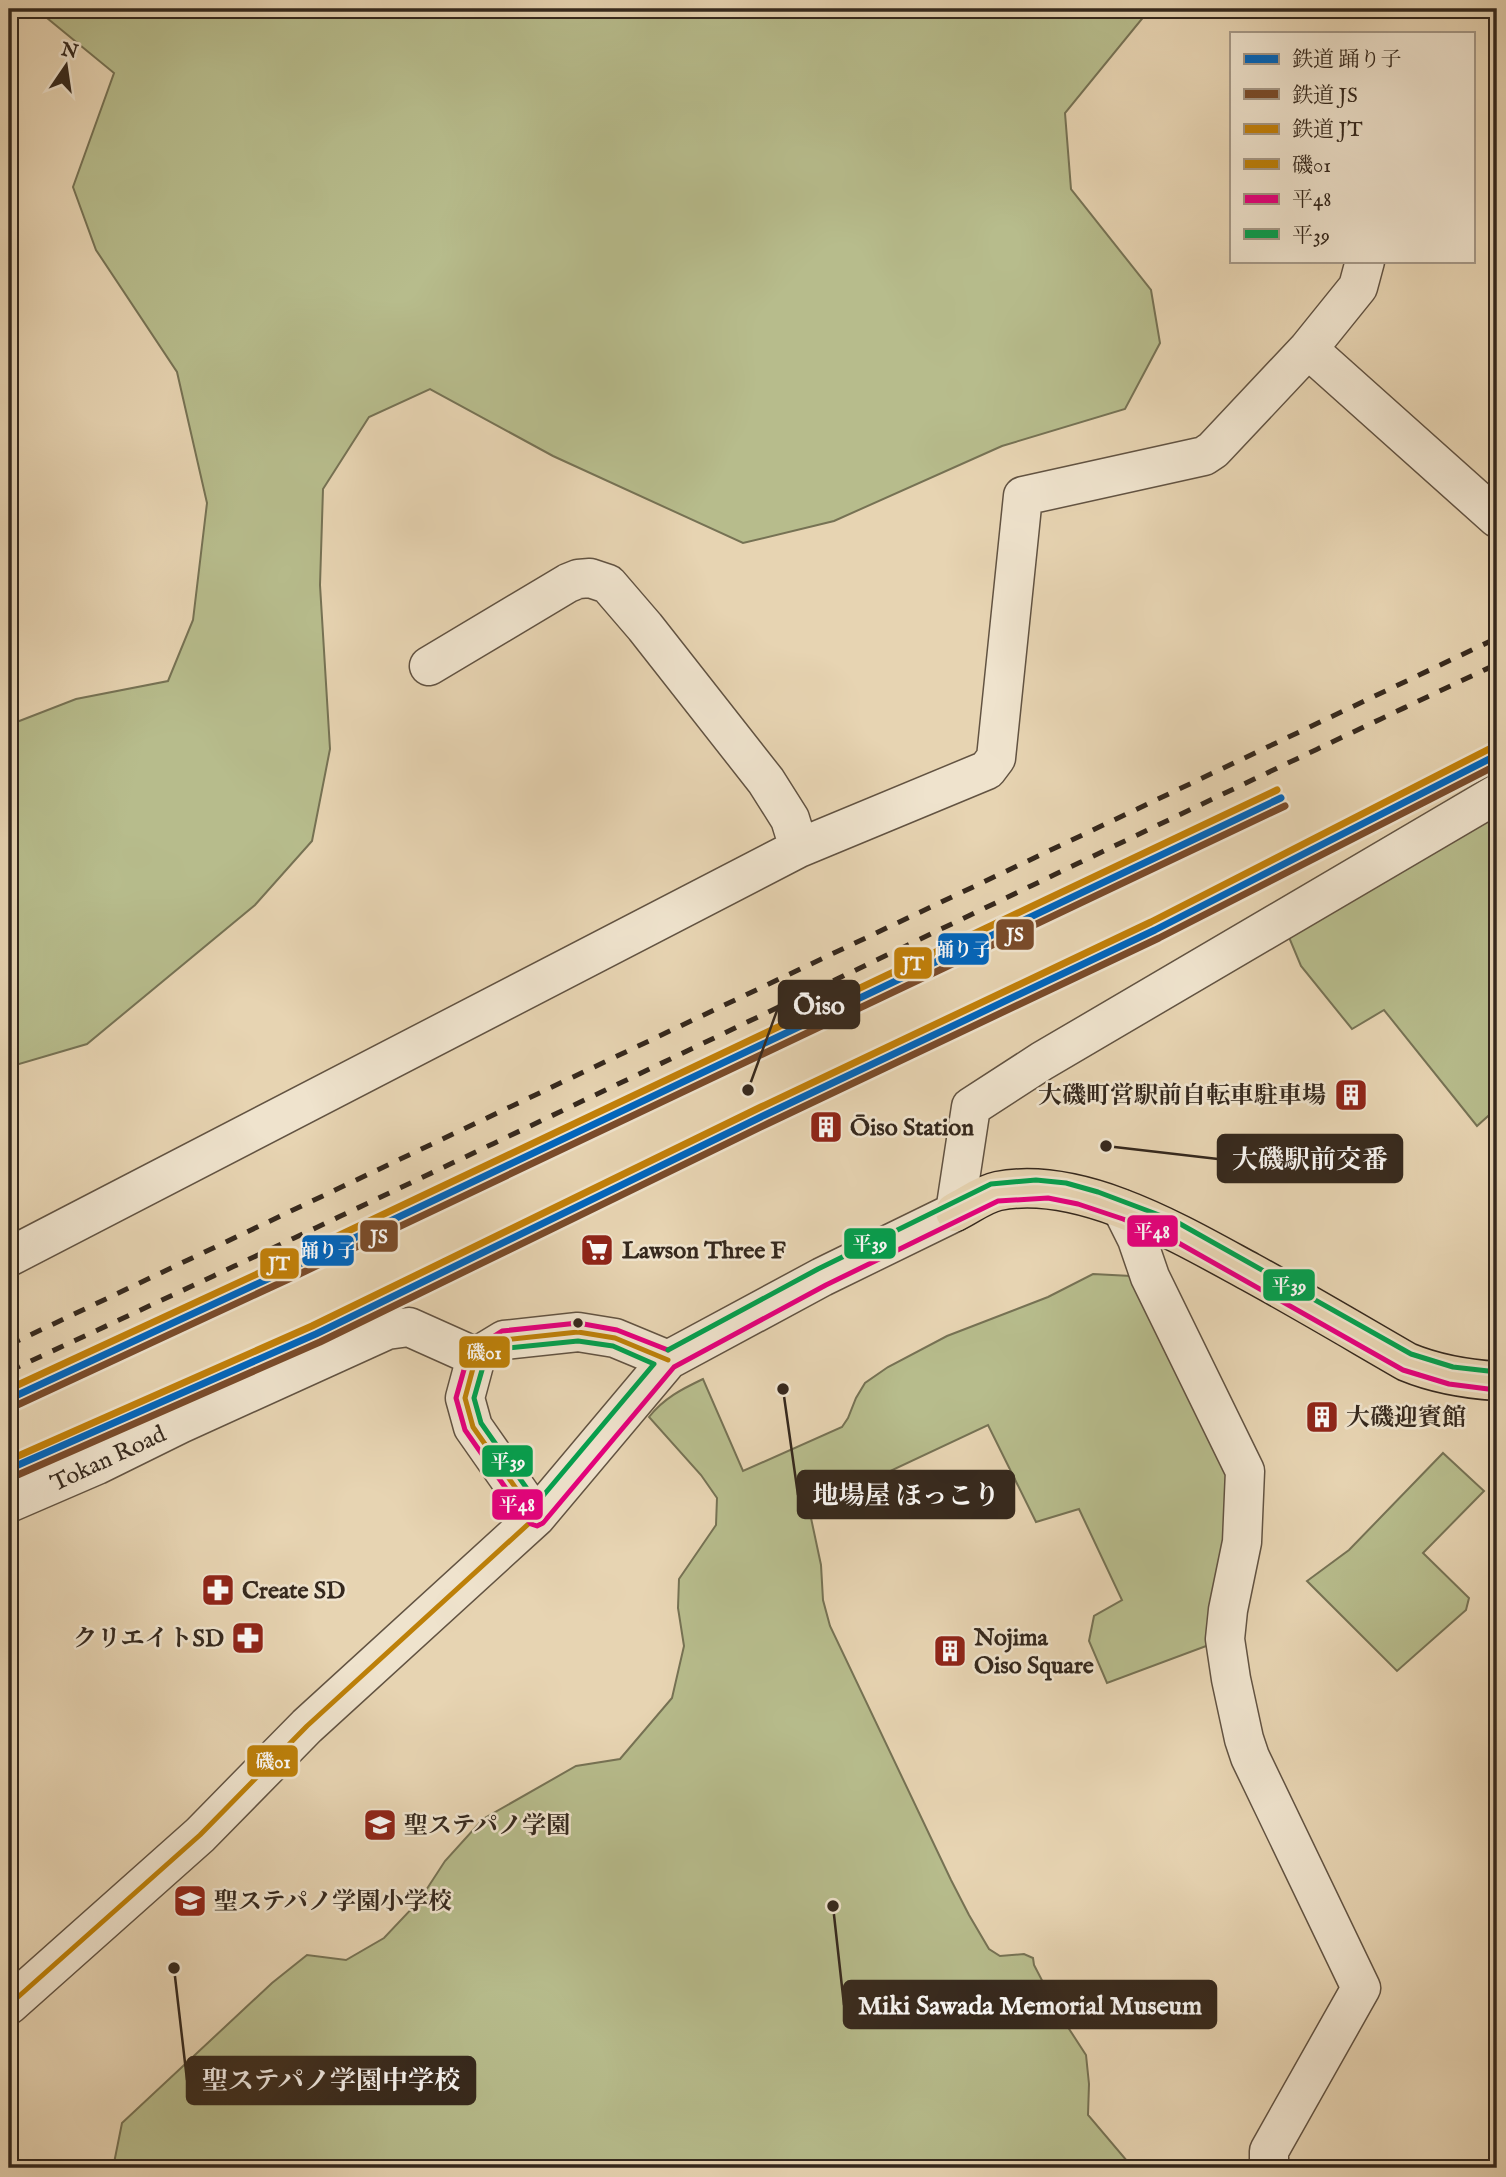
<svg xmlns="http://www.w3.org/2000/svg" width="1506" height="2177" font-family="'IM FELL English','Noto Serif JP',serif">
<style>
.green{fill:#b7bc8c;stroke:#767254;stroke-width:2}
.lines{fill:none;stroke-linecap:round;stroke-linejoin:round}
.minor-casing{stroke:#625342;stroke-width:41}
.major-casing{stroke:#35281d;stroke-width:41}
.minor{stroke:#efe3cd;stroke-width:38}
.major{stroke:#e7d4b2;stroke-width:38}
.rail{stroke:#35281d;stroke-width:5;stroke-dasharray:12 12;stroke-linecap:butt}
.bus-1-casing{stroke:#efe3cd;stroke-width:10}
.bus-2-casing{stroke:#efe3cd;stroke-width:10}
.bus-3-casing{stroke:#efe3cd;stroke-width:10}
.bus-1{stroke:#bd8009;stroke-width:5}
.bus-2{stroke:#e5007d;stroke-width:5}
.bus-3{stroke:#03a04e;stroke-width:5}
.rail-1-casing{stroke:#efe3cd;stroke-width:12}
.rail-2-casing{stroke:#efe3cd;stroke-width:12}
.rail-3-casing{stroke:#efe3cd;stroke-width:12}
.rail-1{stroke:#0065bd;stroke-width:7}
.rail-2{stroke:#7a4b2a;stroke-width:7}
.rail-3{stroke:#c28009;stroke-width:7}
.bus-dot{fill:#35281d;stroke:#efe3cd;stroke-width:2.5}
.labels{text-anchor:middle;stroke-width:5;stroke-linejoin:round;paint-order:stroke}
.poi-label{font-size:24px;font-weight:bold;fill:#35281d;stroke:#efe3cd;text-anchor:start}
.street-label{font-size:24px;fill:#35281d;stroke:#efe3cd}
.leader{fill:none;stroke:#35281d;stroke-width:2.5}
.callout-dot{fill:#35281d;stroke:#efe3cd;stroke-width:2.5}
.callout{fill:#35281d;stroke:#35281d;stroke-width:2.5}
.callout-label{font-size:26px;text-anchor:middle;font-weight:bold;fill:#fff}
.line-badge{stroke:#efe3cd;stroke-width:2.5}
.badge-label{font-size:19px;text-anchor:middle;font-weight:bold;fill:#fff}
</style>
<rect width="100%" height="100%" fill="#e7d4b2"/>
<filter id="stains"><feTurbulence type="fractalNoise" baseFrequency=".00286" numOctaves="4"/><feColorMatrix values="0 0 0 0 .2 0 0 0 0 .09 0 0 0 0 .02 0 0 0 .5 -.17"/></filter>
<radialGradient id="worn" r=".72"><stop offset=".6" stop-color="#630" stop-opacity="0"/><stop offset="1" stop-color="#630" stop-opacity=".3"/></radialGradient>
<path class="green" d="M36,9h1114l-85,104 6,76 80,101 9,53 -35,66 -123,37 -168,75 -91,22 -190,-87 -123,-67 -61,28 -46,72 -3,96 10,164 -18,92 -57,64 -168,139 -78,23v-342l67,-26 92,-18 25,-61 14,-117 -30,-131 -81,-122 -23,-63 41,-114z
M1497,812v296l-20,18 -93,-116 -32,19 -51,-63 -13,-31z
M1093,1274l57,3 95,194 -20,168 -118,44 -18,-42 5,-25 28,-16 -43,-91 -43,13 -48,-97 -166,78 -11,15 10,47 2,35 7,26 121,254 18,35 20,34 11,7 24,-2 9,4 1,7 26,50 26,40 3,29 -1,31 45,53h-1020l9,-45 150,-140 35,-28 39,5 38,-22 35,-37 26,-40 38,-42 93,-53 44,-7 52,-61 12,-52 -6,-38 1,-29 37,-54 1,-27 -16,-23 -52,-58c15,-19 33,-28 54,-38l40,92 99,-44 6,-9 8,-20 9,-15 23,-16 59,-31 101,-39z
M1443,1453l41,38 -61,62 46,45 -3,12 -69,61 -90,-90 42,-31z"/>
<g class="lines">
<defs>
<path id="minor" d="M1308,349l189,169
M429,666l139,-83 10,-4 12,-1 18,6 37,43 121,154 24,38 9,29
M1122,1209l15,30 13,38 95,194 -3,71 -14,68 -3,29 6,40 13,60 6,18 111,231 -92,163v17
M9,1257l790,-409 188,-78 9,-12 27,-262 181,-40 9,-6 95,-101 50,-62 7,-26
M9,1503l88,-38 83,-41 207,-94 22,-3 67,30
M536,1517l-63,-90 -8,-29 11,-41 28,-17 74,-8 37,6 53,22
M9,2005l191,-170 107,-109 229,-209 132,-157 154,-83 133,-65 16,-105 71,-46 455,-267"/>
<path id="major" d="M955,1212c13,-6 28,-18 43,-21 83,-16 182,43 252,81 53,29 105,60 157,90 29,12 59,17 90,19"/>
</defs>
<use href="#minor" class="minor-casing"/>
<use href="#major" class="major-casing"/>
<use href="#minor" class="minor"/>
<use href="#major" class="major"/>
<path class="rail" d="M9,1345l1488,-707
M9,1371c499,-230 991,-473 1488,-707"/>
<defs>
<path id="bus-1" d="M536,1517l-63,-90 -8,-29 11,-41 28,-17 74,-8 37,6 53,22
M9,2005l191,-170 107,-109 229,-209"/>
<path id="bus-2" d="M668,1350l-51,-20 -39,-7 -76,8 -33,21 -13,46 9,32 66,94 6,2 6,-3 131,-156 152,-82 172,-84 50,-3 30,6 45,15 45,18 235,133 46,14 47,6"/>
<path id="bus-3" d="M578,1341l35,5 41,18 -117,139 -56,-80 -7,-25 10,-35 23,-15z
M668,1350l150,-81 173,-85 45,-4 30,3 32,9 77,29 236,133 42,13 44,5"/>
</defs>
<use href="#bus-1" class="bus-1-casing"/>
<use href="#bus-2" class="bus-2-casing"/>
<use href="#bus-3" class="bus-3-casing"/>
<use href="#bus-1" class="bus-1"/>
<use href="#bus-2" class="bus-2"/>
<use href="#bus-3" class="bus-3"/>
<defs>
<path id="rail-1" d="M9,1399l278,-129 994,-472
M9,1469l307,-135 449,-219 390,-185 342,-175"/>
<path id="rail-2" d="M13,1407l278,-129 994,-472
M13,1477l307,-135 449,-219 390,-185 338,-173"/>
<path id="rail-3" d="M9,1389l274,-127 994,-472
M9,1460l303,-134 449,-219 390,-185 342,-175"/>
</defs>
<use href="#rail-1" class="rail-1-casing"/>
<use href="#rail-2" class="rail-2-casing"/>
<use href="#rail-3" class="rail-3-casing"/>
<use href="#rail-1" class="rail-1"/>
<use href="#rail-2" class="rail-2"/>
<use href="#rail-3" class="rail-3"/>
</g>
<defs>
<symbol id="building-square" viewBox="-11 -11 22 22"><rect x="-9" y="-9" width="18" height="18" rx="4" fill="#8f2418" stroke="#efe3cd"/><path d="M-4-6H4V6H1V3H-1V6H-4ZM-2.5-4.3h1.7v1.8h-1.7ZM.8-4.3h1.7v1.8H.8ZM-2.5-1h1.7V.8h-1.7ZM.8-1h1.7V.8H.8Z" fill="#fff"/></symbol>
<symbol id="supermarket-square" viewBox="-11 -11 22 22"><rect x="-9" y="-9" width="18" height="18" rx="4" fill="#8f2418" stroke="#efe3cd"/><path d="M-6-5.5h2.5l.6 2H6L4.5 2H-2.5L-4.4-4H-6ZM-1.5 3.2a1.3 1.3 0 1 0 .1 0ZM3 3.2a1.3 1.3 0 1 0 .1 0Z" fill="#fff"/></symbol>
<symbol id="pharmacy-square" viewBox="-11 -11 22 22"><rect x="-9" y="-9" width="18" height="18" rx="4" fill="#8f2418" stroke="#efe3cd"/><path d="M-2-6h4v4h4v4h-4v4h-4v-4h-4v-4h4Z" fill="#fff"/></symbol>
<symbol id="school-square" viewBox="-11 -11 22 22"><rect x="-9" y="-9" width="18" height="18" rx="4" fill="#8f2418" stroke="#efe3cd"/><path d="M0-5L7-2L0 1L-7-2ZM-4 1L0 2.5L4 1V4Q0 6-4 4Z" fill="#fff"/></symbol>
</defs>
<g fill-rule="evenodd">
<use href="#building-square" x="1332" y="1076" width="38" height="38"/>
<use href="#building-square" x="807" y="1108" width="38" height="38"/>
<use href="#supermarket-square" x="578" y="1231" width="38" height="38"/>
<use href="#building-square" x="1303" y="1398" width="38" height="38"/>
<use href="#pharmacy-square" x="199" y="1571" width="38" height="38"/>
<use href="#pharmacy-square" x="229" y="1619" width="38" height="38"/>
<use href="#building-square" x="931" y="1632" width="38" height="38"/>
<use href="#school-square" x="361" y="1806" width="38" height="38"/>
<use href="#school-square" x="171" y="1882" width="38" height="38"/>
</g>
<circle class="bus-dot" cx="578" cy="1323" r="6"/>
<g class="labels">
<g class="poi-label">
<text x="1326" y="1103" text-anchor="end">大磯町営駅前自転車駐車場</text>
<text x="850" y="1135">Ōiso Station</text>
<text x="622" y="1258">Lawson Three F</text>
<text x="1346" y="1425">大磯迎賓館</text>
<text x="242" y="1598">Create SD</text>
<text x="974" y="1645">Nojima<tspan x="974" dy="28">Oiso Square</tspan></text>
<text x="224" y="1646" text-anchor="end">クリエイトSD</text>
<text x="404" y="1833">聖ステパノ学園</text>
<text x="214" y="1909">聖ステパノ学園小学校</text>
</g>
<g class="street-label">
<text transform="translate(108 1458) rotate(-25)" y="8">Tokan Road</text>
</g>
</g>
<path class="leader" d="M748 1090L779 1005M1106 1146L1218 1159M783 1389L798 1495M833 1906L844 2005M174 1968L187 2080"/>
<g class="callout-dot">
<circle cx="748" cy="1090" r="7"/>
<circle cx="1106" cy="1146" r="7"/>
<circle cx="783" cy="1389" r="7"/>
<circle cx="833" cy="1906" r="7"/>
<circle cx="174" cy="1968" r="7"/>
</g>
<g class="callout">
<rect x="779" y="981" width="80" height="47" rx="7"/>
<rect x="1218" y="1135" width="184" height="47" rx="7"/>
<rect x="798" y="1471" width="216" height="47" rx="7"/>
<rect x="844" y="1981" width="372" height="47" rx="7"/>
<rect x="187" y="2057" width="288" height="47" rx="7"/>
</g>
<g class="callout-label">
<text x="819" y="1014">Ōiso</text>
<text x="1310" y="1168">大磯駅前交番</text>
<text x="906" y="1504">地場屋 ほっこり</text>
<text x="1030" y="2014">Miki Sawada Memorial Museum</text>
<text x="331" y="2089">聖ステパノ学園中学校</text>
</g>
<g class="line-badge">
<rect x="995" y="918" width="40" height="33" rx="7" fill="#7a4b2a"/>
<rect x="937" y="932" width="53" height="34" rx="7" fill="#0065bd"/>
<rect x="893" y="946" width="40" height="34" rx="7" fill="#c28009"/>
<rect x="1126" y="1214" width="53" height="34" rx="7" fill="#e5007d"/>
<rect x="359" y="1219" width="40" height="34" rx="7" fill="#7a4b2a"/>
<rect x="843" y="1227" width="54" height="33" rx="7" fill="#03a04e"/>
<rect x="301" y="1234" width="54" height="33" rx="7" fill="#0065bd"/>
<rect x="259" y="1247" width="41" height="33" rx="7" fill="#c28009"/>
<rect x="1262" y="1268" width="54" height="34" rx="7" fill="#03a04e"/>
<rect x="458" y="1335" width="53" height="34" rx="7" fill="#bd8009"/>
<rect x="481" y="1444" width="53" height="34" rx="7" fill="#03a04e"/>
<rect x="491" y="1488" width="53" height="33" rx="7" fill="#e5007d"/>
<rect x="246" y="1744" width="53" height="34" rx="7" fill="#bd8009"/>
</g>
<g class="badge-label">
<text x="1015" y="941">JS</text>
<text x="963" y="956">踊り子</text>
<text x="913" y="970">JT</text>
<text x="1152" y="1238">平48</text>
<text x="379" y="1243">JS</text>
<text x="870" y="1250">平39</text>
<text x="328" y="1257">踊り子</text>
<text x="279" y="1270">JT</text>
<text x="1289" y="1292">平39</text>
<text x="484" y="1359">磯01</text>
<text x="508" y="1468">平39</text>
<text x="517" y="1511">平48</text>
<text x="273" y="1768">磯01</text>
</g>
<rect width="1506" height="2177" fill="none" stroke="#e7d4b2" stroke-width="35"/>
<rect x="10" y="10" width="1485" height="2156" fill="none" stroke="#35281d" stroke-width="3.5"/>
<rect x="18" y="18" width="1471" height="2142" fill="none" stroke="#35281d" stroke-width="2"/>
<rect x="1230" y="32" width="245" height="231" fill="#efe3cd" stroke="#a59887" stroke-width="2"/>
<rect x="1244" y="54" width="35" height="10" fill="#0065bd" stroke="#a59887" stroke-width="2"/>
<text x="1292" y="66" font-size="21" fill="#35281d">鉄道 踊り子</text>
<rect x="1244" y="89" width="35" height="10" fill="#7a4b2a" stroke="#a59887" stroke-width="2"/>
<text x="1292" y="102" font-size="21" fill="#35281d">鉄道 JS</text>
<rect x="1244" y="124" width="35" height="10" fill="#c28009" stroke="#a59887" stroke-width="2"/>
<text x="1292" y="136" font-size="21" fill="#35281d">鉄道 JT</text>
<rect x="1244" y="159" width="35" height="10" fill="#bd8009" stroke="#a59887" stroke-width="2"/>
<text x="1292" y="172" font-size="21" fill="#35281d">磯01</text>
<rect x="1244" y="194" width="35" height="10" fill="#e5007d" stroke="#a59887" stroke-width="2"/>
<text x="1292" y="206" font-size="21" fill="#35281d">平48</text>
<rect x="1244" y="229" width="35" height="10" fill="#03a04e" stroke="#a59887" stroke-width="2"/>
<text x="1292" y="242" font-size="21" fill="#35281d">平39</text>
<g transform="translate(66 66) rotate(13)" stroke="#efe3cd" stroke-width="5" paint-order="stroke">
<path d="M0-5L12 26L0 18L-12 26Z" fill="#35281d"/>
<text y="-10" font-size="19" font-weight="bold" text-anchor="middle" fill="#35281d">N</text>
</g>
<rect width="100%" height="100%" filter="url(#stains)"/>
<rect width="100%" height="100%" fill="url(#worn)"/>
</svg>
